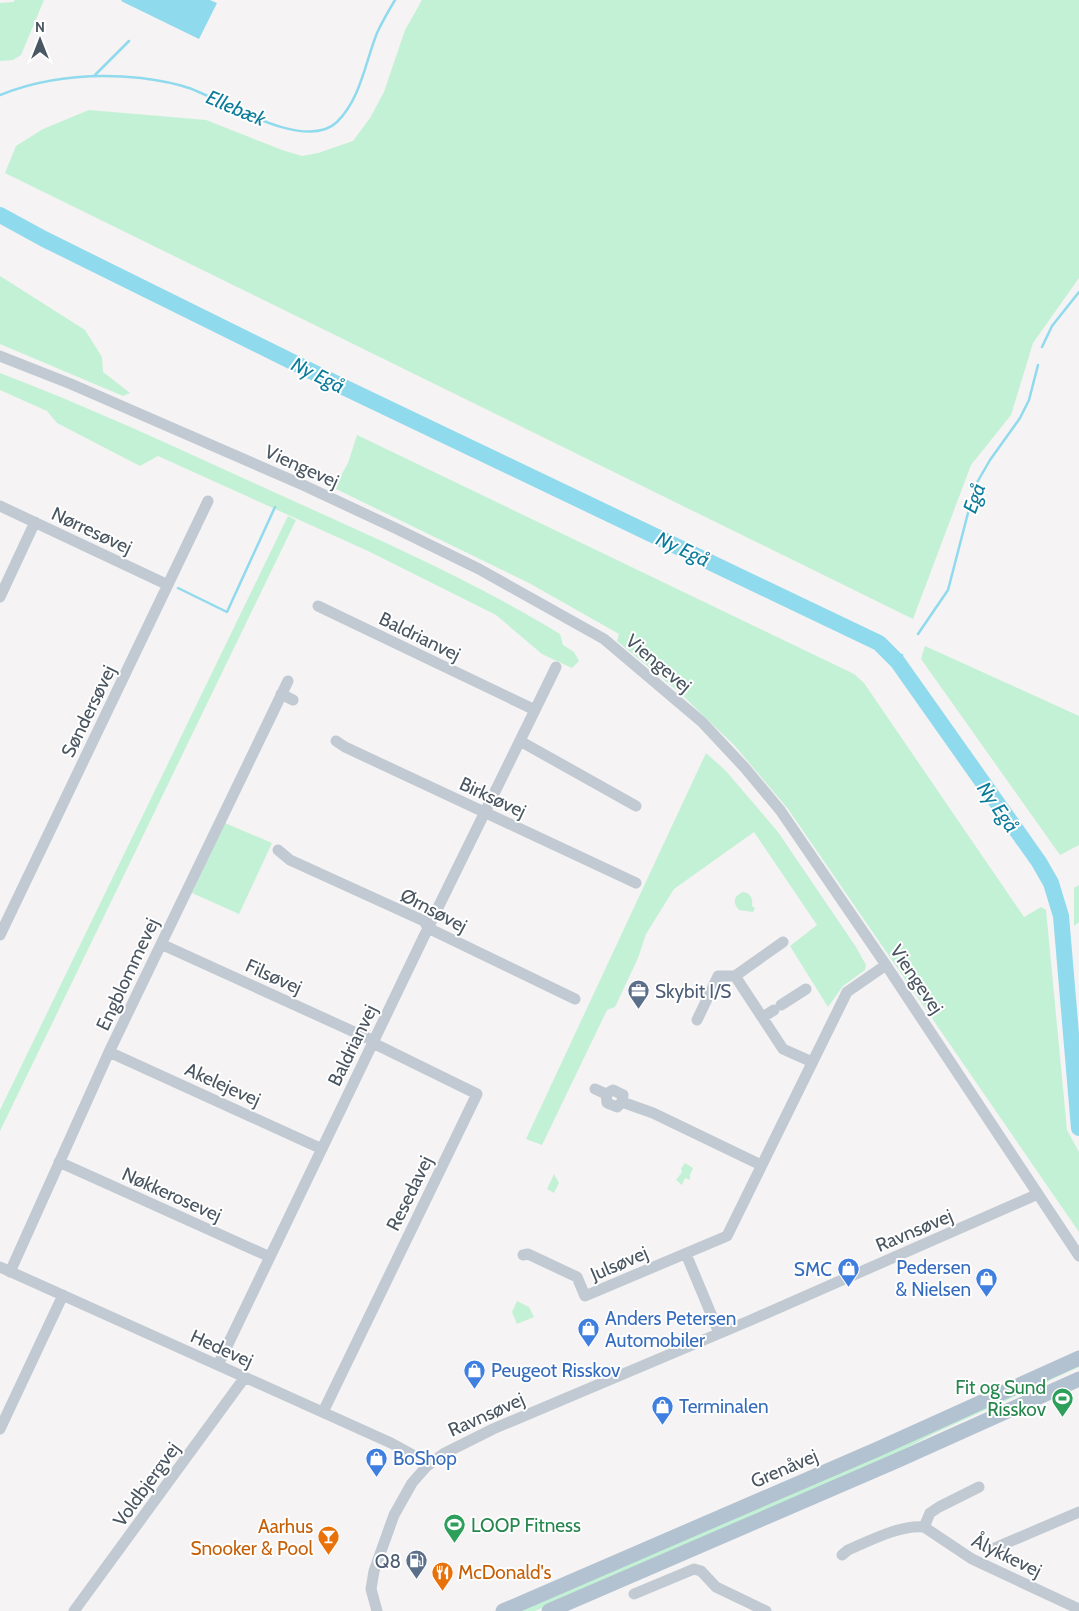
<svg xmlns="http://www.w3.org/2000/svg" width="1079" height="1611" font-family="Cabin,sans-serif">
<style>
.green{fill:#c3f1d5}
.water{fill:#90daee}
.lines{fill:none;stroke-linecap:round;stroke-linejoin:round}
.stream{stroke:#90daee;stroke-width:2.5}
.river{stroke:#90daee;stroke-width:16}
.minor{stroke:#c1cad2;stroke-width:11}
.major{stroke:#b3c2d1;stroke-width:15}
.labels{text-anchor:middle;stroke-width:4;stroke-linejoin:round;paint-order:stroke}
.street-label{font-size:19px;fill:#4a5661;stroke:#fff}
.service-label{font-size:19px;fill:#4e5e75;stroke:#fff;text-anchor:start}
.shop-label{font-size:19px;fill:#366cbe;stroke:#fff;text-anchor:start}
.leisure-label{font-size:19px;fill:#27864d;stroke:#fff;text-anchor:end}
.food-label{font-size:19px;fill:#c56008;stroke:#fff;text-anchor:end}
.water-label{font-size:20px;font-style:italic;fill:#0c7c9b;stroke:#fff}
</style>
<rect width="100%" height="100%" fill="#f5f3f3"/>
<path class="green" d="M15,0h29l-23,55 -8,5 -13,1v-58l13,-1z
M422,0h657v278l-46,65 -22,72 -40,50 -58,154 -908,-446 11,-27 27,-17 46,-19 117,10 76,30 20,6 16,-3 35,-12 17,-23 14,-26 21,-62z
M0,276l85,54 17,27 1,15 27,21 -7,3 -123,-52z
M0,373c94,36 186,79 278,121 95,43 192,85 282,140l3,11 11,7 5,9 -7,7 -30,-14 -46,-39 -128,-64 -210,-95 -18,10 -83,-43 -10,-12 -47,-21z
M357,435l497,239 10,9 160,234 17,-10 5,3 21,220 12,22v80l-291,-423 -53,-63 -55,-53 -63,-52 2,-7 -90,-51 -195,-95 14,-25z
M288,516l8,4 -296,611v-21z
M925,646l154,70v129l-19,10 -139,-196z
M706,753l20,18 52,61 78,115 10,18 -1,5 -22,16 -15,21 -38,-61 27,-21 -63,-93 -80,57 -28,45 -8,24 -23,49 -8,3 -65,135 -16,-6z
M225,823l47,20 -33,71 -47,-21z
M1079,885v37l-5,4v-38z
M743,892c8,1 10,7 9,14l3,2 -2,4 -14,-2c-7,-7 -5,-15 4,-18z
M685,1163l8,5 -3,7v5l-5,-2 -3,7 -6,-5 6,-8 -1,-3z
M554,1174l5,9 -5,10 -7,-4z
M517,1301l12,6 5,10 -17,7 -5,-12z
M1079,1364v3l-146,67 -67,35 -331,142h-18z"/>
<path class="water" d="M122,0h88l7,3 -18,36 -78,-38z"/>
<g class="lines">
<path class="stream" d="M95,75l34,-34
M0,95c45,-18 93,-22 141,-17 16,2 33,5 48,10 34,12 116,65 148,34 24,-24 28,-59 40,-89 5,-11 12,-23 18,-33
M1042,347l10,-21 27,-34
M178,588l49,24 48,-105
M918,634l30,-44 27,-104 15,-26 30,-42 9,-18 9,-35
M897,661l5,-6"/>
<path class="river" d="M0,215l44,24 291,144 544,260 18,18 142,201 12,21 10,33 18,212"/>
<path class="minor" d="M0,356l71,28 232,101 92,43 84,41 125,70 98,83 43,46 35,42 106,155 193,291
M0,506l168,79
M0,597l35,-75
M281,694l12,6
M535,710l21,-43
M336,741l9,6 291,136
M520,741l116,65
M278,850l12,10 134,61 4,7 147,71
M0,935l208,-434
M161,944l213,97
M735,976l48,73 29,13
M781,1005l25,-16
M763,1017l11,-7
M697,1020l21,-44h17l48,-34
M109,1052l213,97
M595,1089l11,5 7,-4 10,5 -1,7 31,11 108,52
M606,1094l1,9 10,4 5,-5
M59,1162l211,95
M686,1254l33,79
M523,1255l5,-1 49,23 8,19 142,-60 120,-244 39,-27
M0,1267l391,176 22,12 13,12
M10,1272l99,-220 179,-371
M218,1365l210,-437 107,-218 -217,-104
M323,1412l154,-318 -104,-51
M0,1429l63,-134
M924,1527l6,-14 9,-6 40,-20
M990,1550l89,-38
M842,1555l6,-5c21,-9 54,-26 76,-23l48,32 107,50
M634,1594l60,-25 7,2 15,16 50,24
M74,1611l171,-234
M377,1611l-6,-22 3,-18 20,-56 18,-32 14,-16 17,-13 50,-25 258,-109 287,-126"/>
<path class="major" d="M503,1611l375,-162 201,-91
M549,1611l347,-150 183,-82"/>
</g>
<defs>
<symbol id="office-pin" viewBox="-11 -11 22 30"><path d="M0 17L-7.5 6A9.5 9.5 0 1 1 7.5 6Z" fill="#5c6f8a" stroke="#fff"/><path d="M-6-3h4V-5.5h4V-3h4V5H-6ZM-1-4.5V-3h2v-1.5ZM-6 0V1H6V0Z" fill="#fff"/></symbol>
<symbol id="shop-pin" viewBox="-11 -11 22 30"><path d="M0 17L-7.5 6A9.5 9.5 0 1 1 7.5 6Z" fill="#3f7fe0" stroke="#fff"/><path d="M-5-2.5h2.3a2.7 3.5 0 0 1 5.4 0H5L5.5 6h-11ZM-1.5-2.5h3a1.5 2.3 0 0 0-3 0Z" fill="#fff"/></symbol>
<symbol id="stadium-pin" viewBox="-11 -11 22 30"><path d="M0 17L-7.5 6A9.5 9.5 0 1 1 7.5 6Z" fill="#2e9e5b" stroke="#fff"/><path d="M0-5a6.5 5 0 1 0 0 10a6.5 5 0 1 0 0-10ZM-3.5-1.8h7v3.6h-7Z" fill="#fff"/></symbol>
<symbol id="bar-pin" viewBox="-11 -11 22 30"><path d="M0 17L-7.5 6A9.5 9.5 0 1 1 7.5 6Z" fill="#e8710a" stroke="#fff"/><path d="M-6-5H6L.8 .8V4.5H3.5V6h-7V4.5H-.8V.8Z" fill="#fff"/></symbol>
<symbol id="fuel-pin" viewBox="-11 -11 22 30"><path d="M0 17L-7.5 6A9.5 9.5 0 1 1 7.5 6Z" fill="#5c6f8a" stroke="#fff"/><path d="M-5.5-6h7V0h2V4h1.3V-2.5L3-4.5l.8-.8L6-3V5H2.5V1h-1V6h-7ZM-4.2-4.7v3.2H.2V-4.7Z" fill="#fff"/></symbol>
<symbol id="restaurant-pin" viewBox="-11 -11 22 30"><path d="M0 17L-7.5 6A9.5 9.5 0 1 1 7.5 6Z" fill="#e8710a" stroke="#fff"/><path d="M-5-6h1v4h1v-4h1v4h1v-4h1v5L-1.5 .5V6h-2V.5L-5-1ZM5-6V6H3V1.5H1.5Q1.5-4 5-6Z" fill="#fff"/></symbol>
</defs>
<g fill-rule="evenodd">
<use href="#office-pin" x="626" y="978" width="25" height="34"/>
<use href="#shop-pin" x="836" y="1256" width="25" height="34"/>
<use href="#shop-pin" x="974" y="1266" width="25" height="34"/>
<use href="#shop-pin" x="576" y="1316" width="25" height="34"/>
<use href="#shop-pin" x="462" y="1358" width="25" height="34"/>
<use href="#stadium-pin" x="1050" y="1386" width="25" height="34"/>
<use href="#shop-pin" x="650" y="1394" width="25" height="34"/>
<use href="#shop-pin" x="364" y="1446" width="25" height="34"/>
<use href="#stadium-pin" x="442" y="1512" width="25" height="34"/>
<use href="#bar-pin" x="316" y="1524" width="25" height="34"/>
<use href="#fuel-pin" x="404" y="1548" width="25" height="34"/>
<use href="#restaurant-pin" x="430" y="1560" width="25" height="34"/>
</g>
<g class="labels">
<g class="street-label">
<text transform="translate(302 466) rotate(24)" y="7">Viengevej</text>
<text transform="translate(92 530) rotate(25)" y="7">Nørresøvej</text>
<text transform="translate(420 636) rotate(26)" y="7">Baldrianvej</text>
<text transform="translate(659 663) rotate(40)" y="7">Viengevej</text>
<text transform="translate(88 711) rotate(-64)" y="7">Søndersøvej</text>
<text transform="translate(493 797) rotate(25)" y="7">Birksøvej</text>
<text transform="translate(434 910) rotate(28)" y="7">Ørnsøvej</text>
<text transform="translate(127 974) rotate(-65)" y="7">Engblommevej</text>
<text transform="translate(274 976) rotate(24)" y="7">Filsøvej</text>
<text transform="translate(917 979) rotate(56)" y="7">Viengevej</text>
<text transform="translate(352 1045) rotate(-64)" y="7">Baldrianvej</text>
<text transform="translate(223 1084) rotate(24)" y="7">Akelejevej</text>
<text transform="translate(409 1193) rotate(-64)" y="7">Resedavej</text>
<text transform="translate(172 1194) rotate(24)" y="7">Nøkkerosevej</text>
<text transform="translate(914 1230) rotate(-23)" y="7">Ravnsøvej</text>
<text transform="translate(619 1263) rotate(-23)" y="7">Julsøvej</text>
<text transform="translate(222 1348) rotate(24)" y="7">Hedevej</text>
<text transform="translate(486 1414) rotate(-24)" y="7">Ravnsøvej</text>
<text transform="translate(784 1468) rotate(-23)" y="7">Grenåvej</text>
<text transform="translate(146 1484) rotate(-54)" y="7">Voldbjergvej</text>
<text transform="translate(1007 1555) rotate(26)" y="7">Ålykkevej</text>
</g>
<g class="service-label">
<text x="655" y="998">Skybit I/S</text>
<text x="401" y="1568" text-anchor="end">Q8</text>
</g>
<g class="shop-label">
<text x="971" y="1274" text-anchor="end">Pedersen<tspan x="971" dy="22">&amp; Nielsen</tspan></text>
<text x="832" y="1276" text-anchor="end">SMC</text>
<text x="605" y="1325">Anders Petersen<tspan x="605" dy="22">Automobiler</tspan></text>
<text x="491" y="1377">Peugeot Risskov</text>
<text x="679" y="1413">Terminalen</text>
<text x="393" y="1465">BoShop</text>
</g>
<g class="leisure-label">
<text x="1046" y="1394">Fit og Sund<tspan x="1046" dy="22">Risskov</tspan></text>
<text x="471" y="1532" text-anchor="start">LOOP Fitness</text>
</g>
<g class="food-label">
<text x="313" y="1533">Aarhus<tspan x="313" dy="22">Snooker &amp; Pool</tspan></text>
<text x="458" y="1579" text-anchor="start">McDonald's</text>
</g>
<g class="water-label">
<text transform="translate(236 108) rotate(23)" y="7">Ellebæk</text>
<text transform="translate(318 375) rotate(26)" y="7">Ny Egå</text>
<text transform="translate(974 498) rotate(-70)" y="7">Egå</text>
<text transform="translate(683 549) rotate(25)" y="7">Ny Egå</text>
<text transform="translate(998 807) rotate(55)" y="7">Ny Egå</text>
</g>
</g>
<g transform="translate(40 40)" stroke="#ffffff" stroke-width="4" paint-order="stroke">
<path d="M0-4L9 19L0 12L-9 19Z" fill="#4a5661"/>
<text y="-8" font-size="14" font-weight="bold" text-anchor="middle" fill="#4a5661">N</text>
</g>
</svg>
